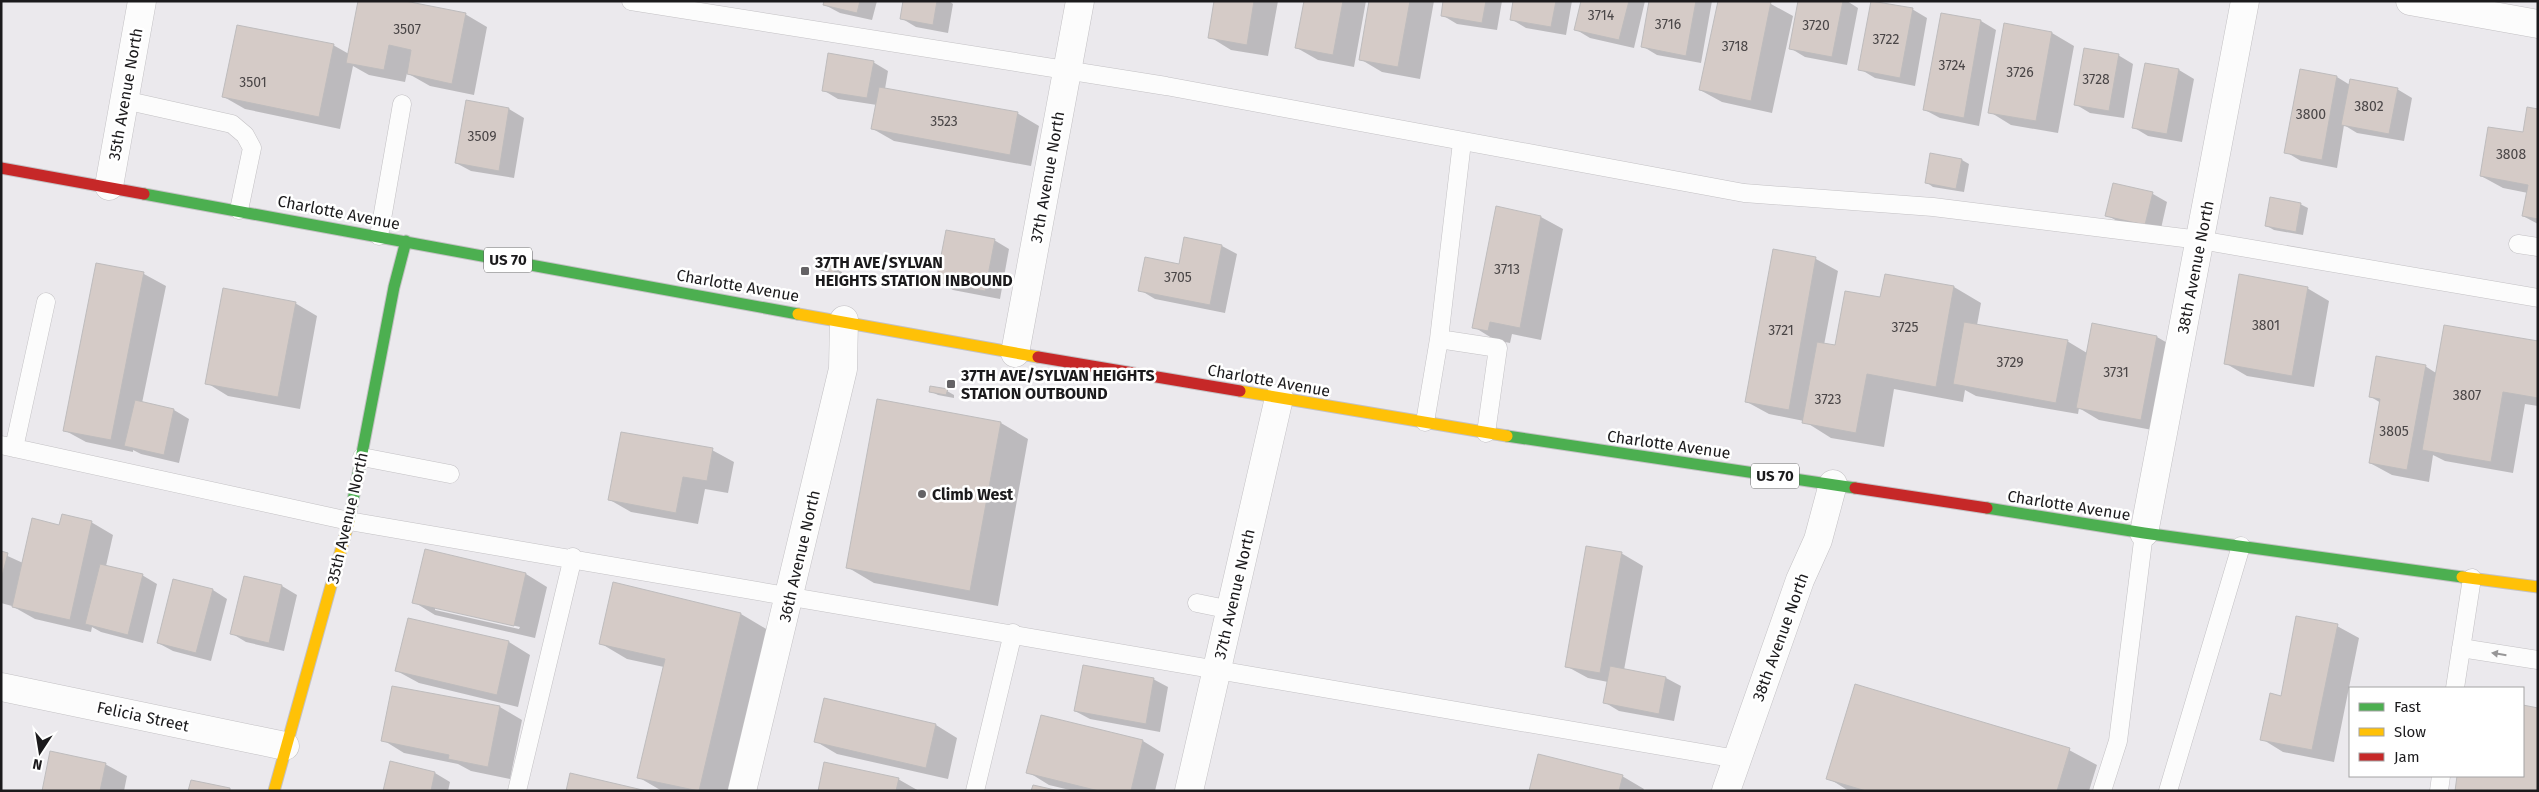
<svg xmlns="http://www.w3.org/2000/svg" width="2539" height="792" font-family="'Fira Sans',sans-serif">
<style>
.shadow{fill:#0003;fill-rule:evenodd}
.building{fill:#d5cbc7;stroke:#bebcbd}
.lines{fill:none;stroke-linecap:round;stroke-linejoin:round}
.lane-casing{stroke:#c3c1c4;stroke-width:19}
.street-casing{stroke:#c3c1c4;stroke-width:29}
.fast-casing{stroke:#c3c1c4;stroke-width:13}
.slow-casing{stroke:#c3c1c4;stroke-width:13}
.jam-casing{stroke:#c3c1c4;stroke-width:13}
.lane{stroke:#fcfcfc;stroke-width:18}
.street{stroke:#fcfcfc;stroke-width:28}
.fast{stroke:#4caf50;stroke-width:11}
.slow{stroke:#ffc107;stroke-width:11}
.jam{stroke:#c62828;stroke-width:11}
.oneway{fill:#979697}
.poi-dot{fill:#646265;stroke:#fff;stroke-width:2}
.labels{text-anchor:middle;stroke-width:5;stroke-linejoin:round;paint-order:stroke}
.number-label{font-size:14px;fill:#4a4647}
.shield{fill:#fff;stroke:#5f5f60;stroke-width:1}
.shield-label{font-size:15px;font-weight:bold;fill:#1b1a1c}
.street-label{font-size:16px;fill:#1b1a1c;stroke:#fff}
.poi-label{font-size:16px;font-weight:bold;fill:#1b1a1c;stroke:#fff;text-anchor:start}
</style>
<rect width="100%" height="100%" fill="#ebe9ed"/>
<path class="shadow" d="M826,1h51l-5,19 -32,-7 -15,-8z
M905,1h44l4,3 -5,29 -32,-6 -15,-9z
M1216,1h62l-10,55 -37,-6 -21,-13z
M1305,1h61l-12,66 -36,-7 -21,-12z
M1370,1h64l-14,78 -38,-7 -22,-13z
M1445,1h57l-5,29 -40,-6 -15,-9z
M1514,1h58l-6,34 -40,-7 -15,-9z
M1582,1h63l-11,47 -44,-10 -15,-9z
M1651,1h61l-11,62 -44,-8 -15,-9z
M1719,1h41l11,3 22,12 -21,97 -50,-11 -22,-12z
M1799,1h48l11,7 -11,57 -42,-8 -15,-9z
M1912,9l15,9 -12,68 -40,-8 -15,-9z
M465,14l22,13 -13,68 -44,-9 -23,-13 -2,9 -36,-7 -16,-9 -13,63 -95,-20 -21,-12 109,-52 16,9z
M1942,14l39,7 15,9 -17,96 -39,-8 -15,-8z
M2005,25l47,8 22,13 -16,87 -47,-8 -21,-13z
M2118,55l15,9 -9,54 -34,-5 -15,-9z
M873,62l15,9 -3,18 132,24 22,13 -8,40 -137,-25 -21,-12 4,-24 -39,-6 -15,-9z
M2146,64l33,6 15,9 -12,63 -34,-6 -15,-9z
M2337,77l13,8 47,4 15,9 -8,43 -47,-8 -13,-8 -7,43 -36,-7 -15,-9z
M467,101l42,8 15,9 -10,60 -43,-7 -15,-8z
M2538,110v114l-15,-8 5,-23 -25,-5 -22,-12 43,-42z
M1962,160l7,4 -5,28 -31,-5 -7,-5z
M2153,194l14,8 -7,31 -38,-9 -15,-9z
M2300,204l8,4 -5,27 -29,-5 -7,-4z
M1497,208l44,9 22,12 -22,111 -29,-6 -2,9 -15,-3 -21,-13z
M994,240l15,9 -9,50 -47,-9 -15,-9z
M1222,246l15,8 -12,59 -70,-14 -15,-9z
M1774,251l42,8 22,12 -14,74 12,2 45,-49 5,-23 68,12 27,16 -4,22 90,16 20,12 70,-16 21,12 -15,83 -64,-12 -20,-12 -1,6 -102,-18 -11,-6 -2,12 -69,-13 -10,58 -53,-9 -27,-17 -35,-7 -22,-12z
M97,265l47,9 22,12 -24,117 32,7 15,9 -10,44 -38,-9 -8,-4v2l-47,-10 -22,-12z
M818,268h16l8,4 -1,4z
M2307,288l22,13 -15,86 -67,-11 -22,-13z
M295,303l22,13 -17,93 -72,-13 -21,-13z
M2538,343v63l-13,-2 -12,69 -68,-12 -12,-6 -4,27 -37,-7 -22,-12 11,-60 -10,-6 54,-31 11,7z
M930,391h17l7,4v3l-16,-3z
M878,401l123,22 27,16 -30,167 -124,-23 -27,-16z
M712,450l22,12 -6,31 -23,-4 -7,35 -67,-12 -21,-12z
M91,522l22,13 -7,31 36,9 15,9 -14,59 -42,-11 -9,-5 -1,5 -56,-13 -23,-13 -11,-3v-50l22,10 37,-37z
M1621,553l22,13 -19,104 42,8 15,8 -7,35 -55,-10 -15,-9 4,-20 -20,-4 -22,-12z
M526,574l21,13 -12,51 -100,-23 -21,-13zM435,607l85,20 -1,2 -84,-19z
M245,577l37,9 15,9 -13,56 -38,-9 -15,-9z
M213,590l14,9 -16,62 -38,-10 -15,-8z
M741,614l27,16 -38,161h-68l-24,-14 26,-110 -37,-8 -27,-16z
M2337,626l22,12 -25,124 -51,-10 -21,-13 20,-42z
M509,642l21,13 -12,52 -99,-24 -22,-12z
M1153,679l15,8 -8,45 -70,-13 -15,-8z
M393,687l107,20 22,13 -12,59 -39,-8 -13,-7 -54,-11 -21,-13z
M2523,706l15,3v82h-82l3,-15h64z
M936,725l21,13 -9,41 -111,-25 -22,-13z
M1143,741l21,13 -9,37h-81l-25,-6 -21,-13z
M2069,750l28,15 -8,26h-240l-21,-13z
M391,762l44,11 15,9 -2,9h-64z
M105,764l22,12 -3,15h-81z
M1622,776l22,13 -1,2h-113z
M898,779l21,12h-99z"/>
<path class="building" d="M358,1h47l61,12 -14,71 -45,-10 4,-24 -22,-5 -5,25 -38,-7z
M824,1h36l-3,12 -34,-8z
M903,1h34l-4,24 -33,-6z
M1214,1h40l-7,44 -39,-7z
M1304,1h39l-10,54 -38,-7z
M1369,1h41l-12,66 -39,-7z
M1443,1h43l-4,22 -41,-7z
M1513,1h43l-5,26 -41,-7z
M1581,1h48l-10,39 -45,-10z
M1649,1h47l-10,55 -45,-9z
M1718,1l53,1 -20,99 -52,-11z
M1798,1h45l-11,56 -43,-8z
M1871,1l42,7 -13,70 -42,-8z
M1941,13l40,7 -17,98 -41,-8z
M2004,23l48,9 -16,89 -48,-8z
M237,25l97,19 -15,73 -97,-20z
M2084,48l35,6 -10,57 -35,-6z
M828,53l46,8 -7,37 -45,-7z
M2145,63l34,6 -12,65 -35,-6z
M2300,69l37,7 -15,84 -38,-7z
M2350,79l48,9 -9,46 -48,-9z
M879,87l139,25 -8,43 -139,-26z
M466,100l43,8 -10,63 -44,-8z
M2527,107l11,2v110l-16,-3 6,-31 -48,-9 8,-49 35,5z
M1930,153l32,6 -6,30 -31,-6z
M2113,183l40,9 -8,33 -40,-9z
M2270,197l31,6 -5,29 -31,-6z
M1496,206l45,10 -21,112 -30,-6 -2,9 -16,-3z
M946,230l49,9 -10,52 -49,-9z
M1184,237l38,8 -12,60 -72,-14 7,-34 34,7z
M1773,249l43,8 -27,153 -44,-8z
M96,263l48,9 -33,168 -48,-9z
M817,263l18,3 -1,7 -18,-4z
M1885,274l69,12 -18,101 -69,-13 -11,59 -54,-10 15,-81 18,3 10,-54 35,6z
M2239,274l69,13 -16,89 -68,-12z
M223,288l73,14 -18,95 -73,-13z
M1964,322l104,18 -12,63 -103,-19z
M2092,323l65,13 -16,84 -65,-12z
M2444,325l94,16v57l-35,-6 -12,70 -69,-12z
M2376,356l50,9 -19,105 -38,-7 11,-64 -11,-2z
M930,386l18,3 -2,6 -17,-3z
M877,399l124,23 -31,169 -124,-23z
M135,400l39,9 -10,46 -40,-9z
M621,432l92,16 -6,33 -24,-4 -7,36 -68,-13z
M62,514l30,7 -22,99 -58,-13 20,-89 27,7z
M1586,546l36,6 -22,121 -35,-6z
M425,549l101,24 -12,53 -102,-23z
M1,551l7,2 -7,27z
M100,564l43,10 -15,61 -43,-11z
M244,576l38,9 -13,58 -39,-9z
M173,579l40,10 -17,64 -39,-10z
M613,582l128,31 -42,178 -62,-13 28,-119 -66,-15z
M2296,616l42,8 -26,126 -52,-10 10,-47 11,3z
M408,618l101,23 -12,54 -102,-24z
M1083,665l71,13 -8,46 -72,-13z
M1610,666l56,11 -7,37 -56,-11z
M1855,684l215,64 -13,43h-191l-40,-12z
M392,686l108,20 -12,61 -40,-8 1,-4 -68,-14z
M824,698l112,26 -10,44 -112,-26z
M2523,705l15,3v83h-83l2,-15h66z
M1041,715l102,25 -12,51h-32l-73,-18z
M50,751l56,12 -6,28h-58z
M1538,754l85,21 -4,16h-90z
M390,761l45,11 -4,19h-48z
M824,762l75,16 -3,13h-78z
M570,773l77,18h-81z
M191,780l39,8v3h-42z
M1033,785l27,6h-29z"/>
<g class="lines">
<defs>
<path id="lane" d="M631,1l535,85 578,107 189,14 267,33 338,58
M124,100l108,24 13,11 7,13 -13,62
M379,236l23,-132
M2518,244l20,3
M1439,339l23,-197
M1425,422l14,-83 59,9 -12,85
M1,445l348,76 1388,238
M14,448l32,-146
M362,457l88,17
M1197,603l34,7
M2461,648l77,12
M2455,688l17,-110
M517,791l56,-234
M975,791l38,-158
M2102,791l16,-50 26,-208
M2168,791l73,-245
M2439,791l2,-15"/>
<path id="street" d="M2410,1l128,23
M109,186l33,-185
M1015,353l65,-352
M2144,533l101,-532
M1,687l284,59
M742,791l101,-422 1,-49
M1189,791l90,-393
M1726,791l74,-211 18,-40 15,-56"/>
<path id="fast" d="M144,194l654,120
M1507,436l348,52
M1987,508l157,25 318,44
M349,521l45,-234 12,-46"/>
<path id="slow" d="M798,314l240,43
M1240,391l267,45
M2462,577l76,10
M274,791l75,-270"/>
<path id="jam" d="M1,168l143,26
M1038,357l202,34
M1855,488l132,20"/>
</defs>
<use href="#lane" class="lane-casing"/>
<use href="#street" class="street-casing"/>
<use href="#fast" class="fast-casing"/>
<use href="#slow" class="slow-casing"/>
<use href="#jam" class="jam-casing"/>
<use href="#lane" class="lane"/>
<use href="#street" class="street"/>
<use href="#fast" class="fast"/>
<use href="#slow" class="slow"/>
<use href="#jam" class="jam"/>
</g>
<defs><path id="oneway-solid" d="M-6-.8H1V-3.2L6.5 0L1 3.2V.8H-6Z" transform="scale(1.25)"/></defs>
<use class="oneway" href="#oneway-solid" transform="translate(2499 654) rotate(-171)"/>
<g class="poi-dot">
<rect x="800" y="266" width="10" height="10" rx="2.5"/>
<rect x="946" y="379" width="10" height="10" rx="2.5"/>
<circle cx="922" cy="494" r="5"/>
</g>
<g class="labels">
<g class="number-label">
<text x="1601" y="20">3714</text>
<text x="1668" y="29">3716</text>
<text x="1816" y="30">3720</text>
<text x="407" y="34">3507</text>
<text x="1886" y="44">3722</text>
<text x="1735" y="51">3718</text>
<text x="1952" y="70">3724</text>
<text x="2020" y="77">3726</text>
<text x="2096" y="84">3728</text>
<text x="253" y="87">3501</text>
<text x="2369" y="111">3802</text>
<text x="2311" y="119">3800</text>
<text x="944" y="126">3523</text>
<text x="482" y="141">3509</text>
<text x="2511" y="159">3808</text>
<text x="1507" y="274">3713</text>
<text x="1178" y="282">3705</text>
<text x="2266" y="330">3801</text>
<text x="1905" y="332">3725</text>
<text x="1781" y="335">3721</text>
<text x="2010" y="367">3729</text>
<text x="2116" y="377">3731</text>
<text x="2467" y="400">3807</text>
<text x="1828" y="404">3723</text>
<text x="2394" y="436">3805</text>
</g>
<g class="shield">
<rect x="484" y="247.5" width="48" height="25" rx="4"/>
<rect x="1751" y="463.5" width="48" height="25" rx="4"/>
</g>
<g class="shield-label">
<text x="508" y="265">US 70</text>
<text x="1775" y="481">US 70</text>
</g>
<g class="street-label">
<text transform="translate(125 94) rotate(-80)" y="6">35th Avenue North</text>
<text transform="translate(1047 177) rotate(-80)" y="6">37th Avenue North</text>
<text transform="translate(339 212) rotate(11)" y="6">Charlotte Avenue</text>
<text transform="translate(2195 267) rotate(-79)" y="6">38th Avenue North</text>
<text transform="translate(738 285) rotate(10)" y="6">Charlotte Avenue</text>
<text transform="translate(1269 380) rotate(10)" y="6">Charlotte Avenue</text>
<text transform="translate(1669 444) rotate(8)" y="6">Charlotte Avenue</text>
<text transform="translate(2069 505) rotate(9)" y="6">Charlotte Avenue</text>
<text transform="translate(347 518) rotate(-77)" y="6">35th Avenue North</text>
<text transform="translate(799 556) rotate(-77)" y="6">36th Avenue North</text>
<text transform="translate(1234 594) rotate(-77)" y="6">37th Avenue North</text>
<text transform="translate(1780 637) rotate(-70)" y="6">38th Avenue North</text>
<text transform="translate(143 716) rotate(12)" y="6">Felicia Street</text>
</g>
<g class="poi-label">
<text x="815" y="268">37TH AVE/SYLVAN<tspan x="815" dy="18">HEIGHTS STATION INBOUND</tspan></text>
<text x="961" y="381">37TH AVE/SYLVAN HEIGHTS<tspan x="961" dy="18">STATION OUTBOUND</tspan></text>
<text x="932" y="500">Climb West</text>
</g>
</g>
<rect width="2539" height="792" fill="none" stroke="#1b1a1c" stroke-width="5"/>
<rect x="2349" y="687" width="175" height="90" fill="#ffffff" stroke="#a4a3a4"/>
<rect x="2359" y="703" width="25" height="8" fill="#4caf50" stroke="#a4a3a4"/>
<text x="2394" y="712" font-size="15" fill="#1b1a1c">Fast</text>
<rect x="2359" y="728" width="25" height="8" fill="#ffc107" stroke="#a4a3a4"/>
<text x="2394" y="737" font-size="15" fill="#1b1a1c">Slow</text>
<rect x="2359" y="753" width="25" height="8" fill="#c62828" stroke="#a4a3a4"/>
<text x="2394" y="762" font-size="15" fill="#1b1a1c">Jam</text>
<g transform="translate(40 752) rotate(192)" stroke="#ffffff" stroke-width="4" paint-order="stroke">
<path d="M0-4L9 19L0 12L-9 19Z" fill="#1b1a1c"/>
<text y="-8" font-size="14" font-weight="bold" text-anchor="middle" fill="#1b1a1c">N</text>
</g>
</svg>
